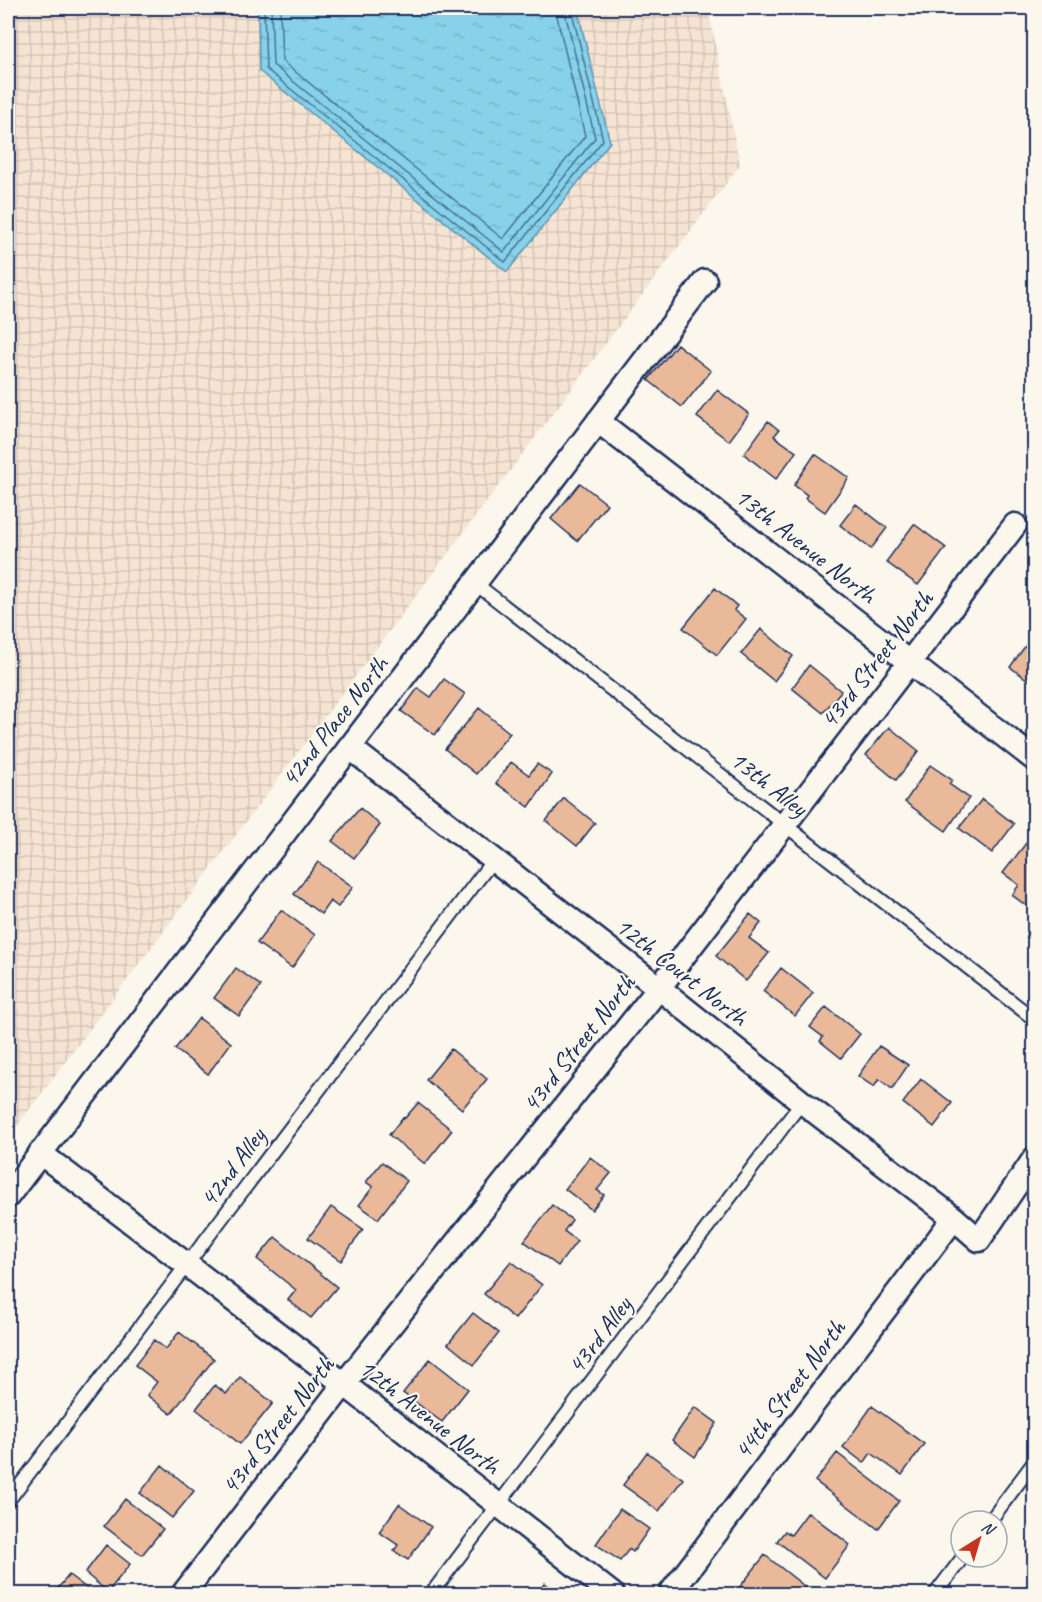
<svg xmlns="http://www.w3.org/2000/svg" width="1042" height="1602" font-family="Caveat,sans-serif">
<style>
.industrial{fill:url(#industrial-grid)}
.water{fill:url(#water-ripples);stroke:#5c91b1;stroke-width:1.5}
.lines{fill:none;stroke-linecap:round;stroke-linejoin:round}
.shore{stroke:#467095;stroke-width:1.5}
.building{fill:#e9b99a;stroke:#1b2f5e;stroke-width:1.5}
.service-casing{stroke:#1b2f5e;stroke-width:16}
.minor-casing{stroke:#1b2f5e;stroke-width:27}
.service{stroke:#fbf7ec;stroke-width:12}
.minor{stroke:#fbf7ec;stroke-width:22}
.labels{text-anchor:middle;stroke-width:4.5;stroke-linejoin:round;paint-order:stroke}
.street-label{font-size:26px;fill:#1b2f5e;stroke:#fbf7ec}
</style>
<defs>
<pattern id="industrial-grid" width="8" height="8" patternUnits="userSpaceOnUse" patternTransform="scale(1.5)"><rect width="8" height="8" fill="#f6e4d3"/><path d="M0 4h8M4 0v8" fill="none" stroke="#d2c4b8"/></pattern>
<pattern id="water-ripples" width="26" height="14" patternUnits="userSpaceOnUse" patternTransform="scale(1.5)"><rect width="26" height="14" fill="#87d2e8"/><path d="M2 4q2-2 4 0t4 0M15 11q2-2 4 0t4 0" fill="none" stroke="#74b5c9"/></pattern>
</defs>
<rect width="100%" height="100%" fill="#fbf7ec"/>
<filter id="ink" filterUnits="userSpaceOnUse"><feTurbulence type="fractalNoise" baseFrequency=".0167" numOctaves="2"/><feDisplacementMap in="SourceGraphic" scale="12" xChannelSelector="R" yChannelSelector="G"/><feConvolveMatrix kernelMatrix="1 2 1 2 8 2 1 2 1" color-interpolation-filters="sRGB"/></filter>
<g filter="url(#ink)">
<path class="industrial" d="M8,8h700l32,157 -732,973z"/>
<path class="water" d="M258,8h319l33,134 -103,130 -248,-201z"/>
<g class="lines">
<path class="shore" d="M264,8l2,61 239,193 98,-122 -32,-132
M271,8l2,57 231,187 91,-114 -31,-130
M280,8l2,53 221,178 82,-103 -30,-128"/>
</g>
<path class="building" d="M677,344l34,27 -29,36 -34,-27z
M717,390l32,24 -20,27 -32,-24z
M768,421l11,9 -5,6 22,16 -20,27 -32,-25z
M815,454l34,24 -24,34 -20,-14 2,-3 -13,-10z
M580,483l27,21 -30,37 -26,-22z
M856,504l31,24 -16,21 -31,-24z
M914,524l32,24 -28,37 -32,-23z
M715,588l22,18 -3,4 12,9 -29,36 -34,-27z
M761,629l32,27 -19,25 -33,-27z
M1034,634v50l-24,-17z
M809,665l32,26 -18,22 -31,-25z
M444,679l21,15 -30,41 -34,-24 17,-23 13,9z
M479,708l31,25 -34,41 -31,-25z
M889,727l30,24 -23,29 -30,-25z
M511,762l18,13 8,-11 15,10 -23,33 -33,-24z
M930,765l22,15 -3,4 20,14 -23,33 -41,-29z
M564,798l31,25 -18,23 -31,-25z
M982,799l32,25 -22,29 -33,-25z
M360,808l20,17 -26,33 -22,-17z
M1030,838l4,3v57l-6,9 -16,-12 7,-10 -16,-12z
M318,862l35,25 -15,20 -8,-6 -9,13 -27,-20z
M281,910l34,25 -23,33 -35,-25z
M750,914l11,9 -12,15 20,15 -23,28 -30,-25z
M236,968l25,18 -22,30 -25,-18z
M781,968l32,25 -18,23 -32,-25z
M826,1007l34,27 -19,24 -21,-17 3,-4 -13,-10z
M199,1018l32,25 -23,31 -33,-25z
M879,1046l29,19 -16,24 -13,-10 -5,8 -16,-11z
M451,1049l36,30 -25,30 -36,-29z
M921,1079l31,24 -18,24 -31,-24z
M418,1103l34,27 -27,34 -36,-29 14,-18 2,1z
M590,1157l21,16 -14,17 7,5 -12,15 -27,-21z
M382,1162l25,19 -29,38 -19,-14 14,-18 -7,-5z
M552,1205l20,15 -8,11 13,10 -19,25 -34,-25z
M331,1207l32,22 -22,32 -33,-23z
M275,1237l62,50 -26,31 -23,-18 8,-10 -39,-31z
M511,1261l31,24 -27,34 -31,-25z
M473,1313l26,20 -25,32 -26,-21z
M179,1332l35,27 -43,55 -24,-19 10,-13 -22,-17 19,-25 12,9z
M430,1359l38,30 -26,33 -39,-29z
M240,1377l33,26 -33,41 -44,-35 19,-24 11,9z
M872,1406l52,38 -22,31 -31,-22 -7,10 -21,-16z
M695,1407l22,16 -22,34 -23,-17z
M647,1452l36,27 -24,32 -36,-26z
M837,1453l62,48 -21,28 -63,-48z
M162,1465l32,26 -22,27 -32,-25z
M125,1499l38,30 -21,26 -38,-29z
M399,1504l32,23 -23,33 -14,-9 4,-6 -19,-13z
M620,1509l29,20 -16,23 -4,-3 -9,12 -24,-17z
M808,1512l42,33 -25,33 -48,-37 8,-10 6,4z
M106,1545l24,19 -22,28 -23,-19z
M765,1555l49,39h-68l-7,-6z
M69,1575l25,19h-41z
M545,1583l14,11h-23z"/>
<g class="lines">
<defs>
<path id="service" d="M476,584l558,435
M8,1501l485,-641
M990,1521l44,-59
M431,1594l371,-492
M935,1594l28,-37"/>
<path id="minor" d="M598,421l436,338
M349,747l310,241 143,114 152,116 25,22 55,-81
M40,1153l304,231 268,210
M8,1196c233,-304 464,-610 697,-915
M183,1594l161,-210 315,-396 356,-463
M670,1594l284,-376"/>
</defs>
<use href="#service" class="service-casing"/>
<use href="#minor" class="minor-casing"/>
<use href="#service" class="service"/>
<use href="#minor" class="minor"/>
</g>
</g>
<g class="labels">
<g class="street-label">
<text transform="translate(806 545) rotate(38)" y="9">13th Avenue North</text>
<text transform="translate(876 659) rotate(-52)" y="9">43rd Street North</text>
<text transform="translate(334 721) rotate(-52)" y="9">42nd Place North</text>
<text transform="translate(769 783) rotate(38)" y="9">13th Alley</text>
<text transform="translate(682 971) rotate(38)" y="9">12th Court North</text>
<text transform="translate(578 1043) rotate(-52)" y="9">43rd Street North</text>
<text transform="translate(232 1167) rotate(-53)" y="9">42nd Alley</text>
<text transform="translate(599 1335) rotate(-53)" y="9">43rd Alley</text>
<text transform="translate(789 1389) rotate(-53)" y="9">44th Street North</text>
<text transform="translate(430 1416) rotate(38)" y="9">12th Avenue North</text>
<text transform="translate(277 1425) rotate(-52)" y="9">43rd Street North</text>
</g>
</g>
<rect width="1042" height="1602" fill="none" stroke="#fbf7ec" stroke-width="30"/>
<rect x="15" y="15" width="1012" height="1572" fill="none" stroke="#1b2f5e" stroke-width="2" filter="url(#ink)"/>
<g transform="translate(979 1539) rotate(37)"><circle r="28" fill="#fbf7ec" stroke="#a1a7b3" stroke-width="1.5"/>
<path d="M0-4.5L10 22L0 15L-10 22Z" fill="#c8321e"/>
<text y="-9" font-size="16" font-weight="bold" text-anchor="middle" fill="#1b2f5e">N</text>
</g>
</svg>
